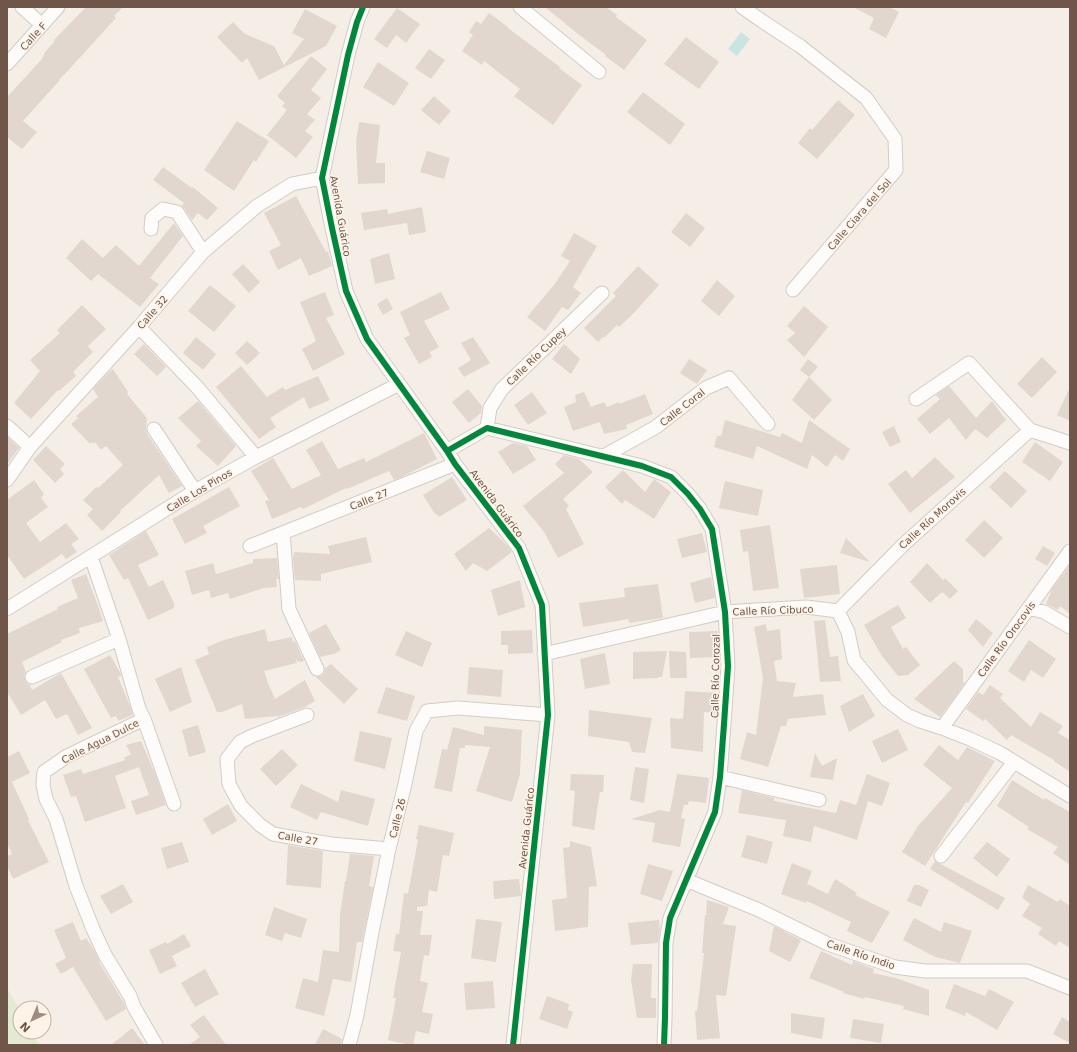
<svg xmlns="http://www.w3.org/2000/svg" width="1077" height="1052" font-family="'DejaVu Sans',sans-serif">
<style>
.green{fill:#e2ead2}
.water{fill:#cae4e4}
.building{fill:#e1d7cf}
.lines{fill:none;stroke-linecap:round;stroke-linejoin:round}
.street-casing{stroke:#d3cbc5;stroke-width:15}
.street{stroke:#fefcfb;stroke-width:13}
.cycleway-casing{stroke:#fef3e7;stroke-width:8}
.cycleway{stroke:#00873e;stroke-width:6}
.labels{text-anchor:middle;stroke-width:3;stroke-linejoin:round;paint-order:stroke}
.street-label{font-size:10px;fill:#705549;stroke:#fef3e7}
</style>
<rect width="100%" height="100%" fill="#f5eee7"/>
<path class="green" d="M7,988l13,23v21h11l8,13h-32z"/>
<path class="water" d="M741,32l9,7 -13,17 -9,-7z"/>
<path class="building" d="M86,7h37l-9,9 2,2 -1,1 -40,44 -16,17h1l-37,41 14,11 -15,17 -15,-12v-40l35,-38 3,-7 10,-11 -1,-1z
M545,7h61l11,8 -1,2 31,23 -23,30 -19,-14 1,-1 -28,-21z
M853,7h36l10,5 -13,26 -17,-9 5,-11z
M397,8l23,16 -14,19 -10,-8 -9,13 -13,-9z
M305,9l32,17 -11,20 -67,34 -12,-22 -5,5 -25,-26 16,-15 12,12 29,12 10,19 20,-26 -12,-6z
M489,13l19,14v1l52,39 -1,1 23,17 -29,40 -39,-29 6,-7 -36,-28 -2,4 -20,-14 11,-16 -4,-3 7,-11 5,3z
M686,37l33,25 -20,27 -35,-25z
M429,49l16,11 -14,19 -16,-11z
M311,56l16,13 -16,21 10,8 -14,16 8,6 -10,11 8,6 -17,21 -29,-23 20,-25 -5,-4 3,-3 -8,-7z
M378,62l31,21 -15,23 -31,-19z
M643,92l42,32 -15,21 -43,-33z
M434,96l17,15 -12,14 -18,-15z
M838,100l17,15 -38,44 -19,-16 12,-15 2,2z
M237,121l32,20 -13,21 -2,-2 -20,31 -30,-21z
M359,122l21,3 -4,38h9v20l-27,1 -2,-42z
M427,151l23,7 -6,21 -24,-7z
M163,167l29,21 1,-1 25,21 -11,12 -9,-7 -6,7 -8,-12 -3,-2 3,-3 -31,-23z
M296,196l30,56 2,-1 4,15 -23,10 -8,-18 -23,12 -9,-19 12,-6 -17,-32z
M422,207l4,25 -17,3 -2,-12 -43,7 -3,-17 26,-4 1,5z
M686,213l19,15 -15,19 -19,-15z
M174,223l9,13 -33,42 9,6 -19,23 -42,-33 -7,7 -25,-23 16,-19 21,19 13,-13 23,21z
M574,233l23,13 -24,41 8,6 -13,17 -6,-3 -17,24 -18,-14 27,-32 16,-24 -9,-5z
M389,253l6,26 -20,5 -5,-25z
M243,264l17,18 -11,11 -17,-19z
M638,266l21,19 -25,28 -15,14 -2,-2 -12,12h-2l-5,5 -14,-14 32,-32 -3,-3z
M717,280l18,16 -16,20 -18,-15z
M210,285l26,21 -22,26 -26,-21z
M325,292l9,23 -8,3 19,36 -32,17 -11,-22 14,-8 -16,-39z
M441,292l9,17 -26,12 15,26 -9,5 2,5 -13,7 -15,-26 6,-3 -10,-23z
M387,298l6,11 -10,6 -6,-11z
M82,305l24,24 -18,17 5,6 -20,20 3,4 -17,15 -1,-1 -27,29 -17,-16 26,-32 -10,-11 30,-27 -3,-3z
M804,306l24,21 -24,30 -17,-17 8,-7 -8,-7z
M196,337l20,17 -13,16 -20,-17z
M473,337l17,26 -26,14 -6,-9 13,-8 -10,-17z
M247,341l13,12 -13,12 -12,-12z
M144,344l22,23 -9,9 -23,-22z
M564,344l16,15 -9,15 -19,-15z
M1042,357l15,15 -25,26 -15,-14z
M689,359l18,11 -10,14 -17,-11z
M808,359l10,8 -9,10 -9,-7z
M241,366l26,31 16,-10 2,3 33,-14 12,24 -21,9 -5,-12 -34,21 6,9 -17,12 -43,-52z
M113,369l15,23 -1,2 20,24 -1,11 1,5 35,52 -13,7 -10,-18 -39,36 1,1 -19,19 -15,-16 6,-6 -10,-9 13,-13 2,1 25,-23 -17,-19 -5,4 -6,-8 -2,2 -1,-2 -2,2 -19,-20 7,-6 -2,-2 22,-19 -5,-8 17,-18z
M809,377l23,23 -18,20 -22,-20z
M949,386l27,32 16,-17 14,19 -19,18 -12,-9 -9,11 -17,-22 -19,16 -13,-15 23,-20 -4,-4z
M1070,387v34l-13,-6z
M468,389l14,17 -1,7 -12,10 -17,-21z
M532,392l15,21 -19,12 -14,-20z
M584,392l7,15 13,-5 3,5 12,-5v2l26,-10 8,20 -27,11 1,4 -23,5 -4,-12 -27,9 -9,-24 12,-5 -1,-7z
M198,401l38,45 -18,20 -22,-20 5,-5 -23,-23z
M725,420l55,17 2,-4 20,10 7,-23 41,29 -7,12 -8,-6 -8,12 -15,-12 -5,14 -50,-23 -4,13 -39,-12 3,-11h4z
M894,426l7,16 -11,5 -8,-15z
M424,433l13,26 -33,17 -10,4 -5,-9 -42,18 -1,-1 -43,21 -2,-2 -29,12 -7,-18 4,-1 -18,-29 22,-13 19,31 29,-14 -15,-25 16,-9 16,28 26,-11 2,4z
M7,437l12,11 -12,16z
M1035,442l28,20 -13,19 -28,-19z
M513,443l14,3 9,14 -23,14 -15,-22z
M46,446l19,18 -5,5 4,5 -9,9 -22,-23z
M564,455l15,4 14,13 -30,27 6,7 -3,3 18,35 -26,14 -14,-26 -21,-26 41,-33 -9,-9z
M935,457l20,20 -45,36 -22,-29 18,-14 6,8z
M623,470l22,22 9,-13 17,13 -17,27 -29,-19 -3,4 -17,-17z
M1005,471l22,20 -16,17 -22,-21z
M452,477l15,23 -28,17 -3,-3h-1l-12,-19z
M34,480l10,14 -3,4 7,9 -22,16 14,19 26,-19 13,16 -8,5 6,8 -11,7 -4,-5 -38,25 -17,-24v-55z
M725,481l38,9 -5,26 -39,-8z
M229,487l11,19 -37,20 4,7 -22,11 -13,-25z
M984,520l19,18 -19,20 -19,-18z
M770,525l9,63 -26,3 -5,-40 -5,1 -3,-22z
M489,528l19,18 4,6 -25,19 -14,-8 -7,8 -12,-17z
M146,531l13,24 -21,10 11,22 14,-7 11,23v5l-26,12 -20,-42 -4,2 -15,-25z
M702,533l5,19 -25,6 -5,-19z
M366,537l6,25 -51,12v7l-26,-1 -2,-22 1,-6 36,2 -2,-8z
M846,538l24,24 -30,-9z
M1043,546l12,7 -8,13 -12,-7z
M277,558l2,21h-3l1,8 -13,1 -34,11 -2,-6 -17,5 -2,-8 -17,5 -7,-24 28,-8 3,11 37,-11v-4z
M927,563l16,17 2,-2 13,13 -8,8 -8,-7 -12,11 -20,-21z
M837,565l3,29 -36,4 -4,-29z
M1070,565v49l-10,-8 -2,4 -12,-6 6,-15z
M86,574l11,29 6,18 -24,7 1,5 -19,7 1,2 -40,20 4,10 -2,4 1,4 2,3 3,2 2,5 29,-17 31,55 -14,7 -11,-21 -11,5 -11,-19 -24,15 -14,-23v-58l51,-25 -1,-2 21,-9 -7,-18z
M711,577l4,21 -20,5 -5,-20z
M520,580l5,27 -27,9 -7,-26z
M658,584l5,34 -34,5 -1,-4 -45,8 -4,-24 46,-6 -1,-9z
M898,605l8,13 -15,9 12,22 3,-2 14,18 -12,10 -10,1 -16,-20 -18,-31z
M976,619l17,14 -10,14 -15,-17z
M825,620l5,37 8,-1 3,25 -21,1 -6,-61z
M326,624l15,26 -7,4 -14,3 -11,-24z
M766,624l1,7 13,-2 2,30 -8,2 3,20 19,2 -3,14 30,-3 3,21 -38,4 -2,7h-5l-13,41 -28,-8 7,-27 9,3 7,-57 -9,-51z
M265,629l3,13 24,-5 1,5 2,-1 9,20 -5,1 -3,-3 1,4 -33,8 4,12 7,16 30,-19 10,21 -10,6 -27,10 -1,-1 -32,3 -3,-15 -20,8h-5l-22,-52 14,-6 -2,-7 17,-7z
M532,630l1,23 -25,1v-9h-7v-14z
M406,631l26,12 -10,24 -27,-12z
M718,631l1,26 -29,1 -1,-26z
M1029,640l27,19 -13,19 -12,-8 -7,12 -16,-11z
M667,651l-5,26h-4v1l-25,1v-27z
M669,651l17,1 1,26h-17z
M605,653l5,31 -25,5 -5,-30z
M110,655l11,19v2l-3,1 10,24 5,14 -15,6 -2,-5 -5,2 -27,-49z
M954,661l9,8v13l2,1 -25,34 -26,-18z
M331,664l27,25 -14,15 -29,-28h6l3,-3 1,-5z
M181,667l11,35 -22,10 -15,-33z
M469,667l34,3 -2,27 -34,-3z
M990,685l13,9 -3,4 31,29 9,-15 23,14 -5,7 12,7v32l-16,-11v-1l-43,-25 -4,5 -22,-21 -2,2 -17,-12 12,-17 5,3z
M386,687l29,9 -8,25 -30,-8z
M685,691l32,2 -1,20 -12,-1 -1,40 -32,-4 -1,-30 13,1z
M863,694l12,22 -26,16 -9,-26z
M589,710l63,8 -7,35 -13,-1 -3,-10 -41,-6z
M198,725l8,27 -17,5 -7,-27z
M484,726l38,4 -2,44 -8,28 -36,-11 14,-44 -25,-2v3h-5l-8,44 -18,-4 8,-39 5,1 6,-23 31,8z
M898,729l10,21 -26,13 -10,-22z
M360,731l32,7 -7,31 -31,-8z
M141,741l15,35 10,29 -30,10 -5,-14 18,-6 -10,-28 -24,9 11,32 -41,14 -9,-26 -5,1 -8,-22 18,-6 2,5 42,-14 -1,-2 7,-4 -5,-9z
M939,745l19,15 9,-13 28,14 -27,42 -2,-1 -41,64 -23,-14 16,-26 34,-38 -29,-23z
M282,749l16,16 -22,21 -16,-17z
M19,751l11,22 -18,9 17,37 -1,1 21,42 -36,17 -6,-13v-10l5,-2 -5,-11v-86z
M815,753l7,13 15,-8 -4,22 -23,-3z
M635,767l14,2 -5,34 -14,-3z
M571,774l33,1 -1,17h-3l-6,38 -22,-4 3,-35 -5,-1z
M677,774l32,4 -3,25 -17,-2 -1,4h-4l-3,13 4,1 -5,28 -28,-5 3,-19 -24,-4 29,-9 10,2z
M867,774l23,9 -8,23 -14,-5 -11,39 -43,-14 -3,16 -28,-6 3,-16 -48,-7 4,-23 32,8v3l62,12 4,-13 16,5z
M1012,780l32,20 1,-2 25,14v53l-17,-12 5,-6 -31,-18 2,-2 -32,-21z
M301,784l37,18 3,-12 34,9 -7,27 -47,-14 -4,8 -27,-13z
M228,804l9,17 -25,14 -9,-16z
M419,825l35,8 -5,23 -6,-1 -6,37 -8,-2 -2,16 -10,1v4h6l-3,24h12l-3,21 -5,-1 -4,26 8,2 -6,29 11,2 -4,20 -13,-3 -3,14h-3l-22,-5 8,-42h-3l8,-46 -8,-1 3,-17h3l5,-41 4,1 10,-55h-2z
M747,835l26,7 -6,22 -26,-7z
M570,841l21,6 6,39 -8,1 -1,40 -33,4 -3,-31 15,-2 -4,-50 7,-1z
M182,842l7,20 -22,7 -6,-21z
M987,842l23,17 -13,18 -24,-19z
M288,845l35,6 -2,37 -35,-3z
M350,854l24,2 -5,30 4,1v1l-11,54h-5l-6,40 -18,-3 -9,37 -29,-8 8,-30 15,4 5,-32 16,2 1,-37 5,-34h1z
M935,861l70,37 -7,12 -68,-41z
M792,863l20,8 -5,13 21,10 7,-15 22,14 -2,2 35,17 -18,31 -25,-12 4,-9 -44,-21 -1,2 -25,-9z
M648,864l25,7 -11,30 -22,-7z
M519,879l2,17 -27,3 -1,-18z
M123,884l10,18 -22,12 -11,-18z
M914,885h5l10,5 -8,17 -14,-6z
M1028,885l30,17 2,-3 10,7v42l-11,-7 -3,5 -18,-12 4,-6 -20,-12 8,-12 -8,-7z
M707,900l22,7 -6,17 13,2 -10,70 -10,-1 4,43 -23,2 -2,-29h2l7,-58h-2l3,-38h3l-2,-1z
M274,907l33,12 -6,19 -16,-5 -3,8 -17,-6z
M914,918l27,14 3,-10 28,9 -12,32 -25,-6 -32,-17z
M476,919l26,3 -6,40 -25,-4z
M659,920l1,9 -2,14 -27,2 -3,-22z
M73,922l8,19 5,-3 8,12 6,12h-1l25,41 2,6 -20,12 -33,-54 -12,7 -6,-10 11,-6 -12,-28z
M774,926l27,14 -11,22 -21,-11z
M184,934l7,12 -19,10 5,10 -17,8 -11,-24 17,-8 1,2z
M821,951l31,14 1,-4 21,8 -1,4 23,5 33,12v26l-26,-7 1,-3 -39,-9 -1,2 -21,-6 1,-1 -35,-14z
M633,964h19l-1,34h5v20h-19l-6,-38z
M205,969l14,25 -24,13 -14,-24z
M493,981l2,27 -29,2 -2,-27z
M954,984l31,12 4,-7 25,13 -17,28 -31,-18 -1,4 -20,-8z
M547,996l22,8 -1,6 5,2 -6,17 -28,-10z
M791,1013l34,5 -3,21 -31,-6z
M204,1015l22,30h-37l11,-8 -10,-12z
M1062,1017l8,5v21l-17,-9z
M853,1019l31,5 -3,19 -31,-5z
M132,1028l13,17h-34z
M323,1029l19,10 -1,6h-26z"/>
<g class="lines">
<defs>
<path id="street" d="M22,7l20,18
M363,7l-6,15 -9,33 -26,123 10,50 14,63 21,48 80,112 8,13 64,84 23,57 6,110 -35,330
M520,7l79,65
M742,7l20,14 38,25 66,52 29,41 1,31 -103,120
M7,64l51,-57
M151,229l1,-11 11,-9 14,3 26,40
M139,327l58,60 59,70
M916,399l53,-36 61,67 40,13
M7,426l23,21
M487,428l3,-20 12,-19 100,-96
M154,429l41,62
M447,451l40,-23 155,38 29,11 17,17 12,15 12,20 13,83 3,54 -4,58 -4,53 -5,35 -45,106 -4,25 -1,75 -1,27
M604,456l52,-29 50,-39 23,-10 39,46
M7,480l23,-33 109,-120 64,-75 54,-46 35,-22 30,-6
M283,533l6,76 28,60
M250,546l205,-82
M91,557l28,82 20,70 5,10 -77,37 -23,16 -1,13 3,14 10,20 20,67 17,43 12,26 25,41 4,11 22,38
M1029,608l15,4 26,15
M7,609l188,-118 61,-34 143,-73
M838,611l65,-66 127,-115
M544,654l181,-42 81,-5 32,4 10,21 6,28 33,40 20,15 13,6 22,7 28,11 30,14 70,43
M32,677l87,-38
M307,715l-55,21 -12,6 -13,17 2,25 12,22 19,19 13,9 58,10 58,5
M144,719l30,85
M942,728l128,-177
M720,777l99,23
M941,856l73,-94
M686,880l73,30 69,34 67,23 30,4h102l43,17
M349,1045l8,-30 15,-83 17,-83 16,-65 11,-53 11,-20 31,-3 90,7"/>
</defs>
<use href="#street" class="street-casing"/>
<use href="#street" class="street"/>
<defs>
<path id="cycleway" d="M363,7l-6,15 -9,33 -26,123 10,50 14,63 21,48 80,112 8,13 64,84 23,57 6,110 -35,330
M447,451l40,-23 155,38 29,11 17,17 12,15 12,20 13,83 3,54 -4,58 -4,53 -5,35 -45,106 -4,25 -1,75 -1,27"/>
</defs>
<use href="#cycleway" class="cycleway-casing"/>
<use href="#cycleway" class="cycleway"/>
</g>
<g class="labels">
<g class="street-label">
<text transform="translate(33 36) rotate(-48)" y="4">Calle F</text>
<text transform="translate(859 214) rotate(-49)" y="4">Calle Ciara del Sol</text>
<text transform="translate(341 216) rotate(80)" y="4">Avenida Guárico</text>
<text transform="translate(152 312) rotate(-49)" y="4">Calle 32</text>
<text transform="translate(536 356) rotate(-44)" y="4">Calle Río Cupey</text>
<text transform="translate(682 407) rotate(-38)" y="4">Calle Coral</text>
<text transform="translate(199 490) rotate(-31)" y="4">Calle Los Pinos</text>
<text transform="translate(369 499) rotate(-22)" y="4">Calle 27</text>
<text transform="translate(497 503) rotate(53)" y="4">Avenida Guárico</text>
<text transform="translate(932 518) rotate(-42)" y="4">Calle Río Morovis</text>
<text transform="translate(773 610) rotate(-2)" y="4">Calle Río Cibuco</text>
<text transform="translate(1006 639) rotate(-54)" y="4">Calle Río Orocovis</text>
<text transform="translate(715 676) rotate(-89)" y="4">Calle Río Corozal</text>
<text transform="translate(100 741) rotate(-27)" y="4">Calle Agua Dulce</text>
<text transform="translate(397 818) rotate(-76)" y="4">Calle 26</text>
<text transform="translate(526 828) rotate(-84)" y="4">Avenida Guárico</text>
<text transform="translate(298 838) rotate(10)" y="4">Calle 27</text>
<text transform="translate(861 954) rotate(19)" y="4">Calle Río Indio</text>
</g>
</g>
<rect width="1077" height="1052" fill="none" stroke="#705549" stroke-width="16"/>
<g transform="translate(32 1020) rotate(224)"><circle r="19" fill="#fef3e7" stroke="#c5b4a8"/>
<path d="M0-3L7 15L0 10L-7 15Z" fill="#9f8b80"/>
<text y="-6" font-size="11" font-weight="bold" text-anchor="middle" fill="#705549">N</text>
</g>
</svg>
